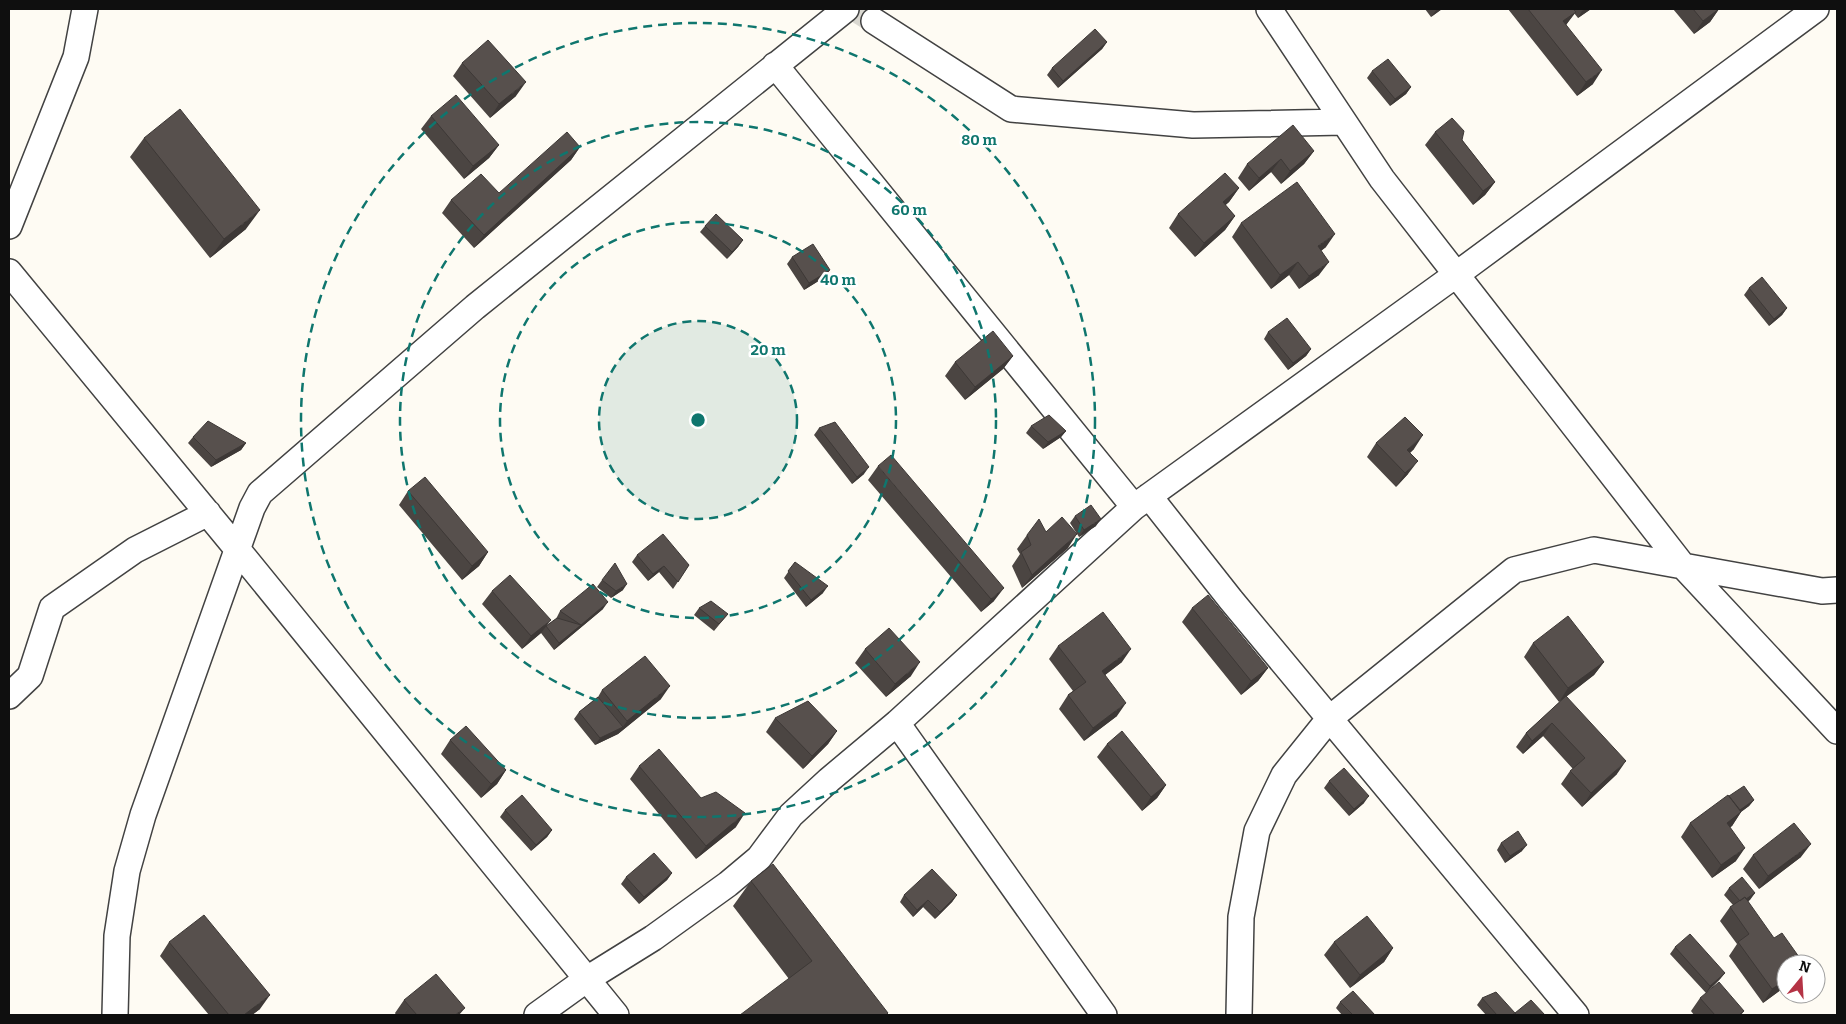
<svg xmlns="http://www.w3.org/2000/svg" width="1846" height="1024" font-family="Bitter,serif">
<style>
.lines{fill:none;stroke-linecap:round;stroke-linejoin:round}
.minor-tunnel{stroke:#dad8d1;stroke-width:25;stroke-dasharray:25 12;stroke-linecap:butt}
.minor-casing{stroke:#424242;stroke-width:28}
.minor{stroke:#fff;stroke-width:25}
.wall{fill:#4b4542}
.shaded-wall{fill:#3d3836}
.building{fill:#57504d;stroke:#3d3836}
.ring{fill:none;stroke:#0f766e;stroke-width:2.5;stroke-dasharray:9 6}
.centre{fill:#0f766e;stroke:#fff;stroke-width:2.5}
.ring-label{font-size:15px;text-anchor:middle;font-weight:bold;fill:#0f766e;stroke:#fff;stroke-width:5;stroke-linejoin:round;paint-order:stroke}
</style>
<rect width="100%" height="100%" fill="#fefbf3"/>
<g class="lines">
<path class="minor-tunnel" d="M855,9l19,12"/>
<defs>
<path id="minor" d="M1269,9l113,170 301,387 154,165
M874,21l137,88 182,16 151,-3
M775,65l359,442
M9,226l67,-169 9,-48
M9,272l229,278 378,465
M1149,496l82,104 345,415
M9,696l21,-20 22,-68 83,-58 73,-37
M897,723l207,292
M115,1015l2,-79 10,-65 16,-56 109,-307 8,-15 215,-186 371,-298
M537,1015l50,-36 66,-41 75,-54 31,-26 32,-43 38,-35 68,-57 237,-216 323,-233 359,-265
M1239,1015l2,-98 16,-86 27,-56 45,-56 185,-149 80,-20 228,41 15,-1"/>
</defs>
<use href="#minor" class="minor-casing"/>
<use href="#minor" class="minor"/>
</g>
<path class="wall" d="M1425,9h17l-11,8z
M1508,9h83l-13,9 -4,-5 -8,12 27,59 -16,12z
M1673,9h46l-9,13 -16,12z
M1107,42l-5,7 -44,39 -11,-13 5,-7z
M462,63l54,33 -26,22 -37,-42z
M1372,71l39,16 -5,7 -16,12 -23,-28z
M431,116l68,29 -10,13 -25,21 -43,-50z
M1435,132l27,8 33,42 -10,13 -12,10 -48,-60z
M144,138l102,91 -36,29 -80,-101z
M580,147l-9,13 -97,88 -32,-35 9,-13 48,-7z
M1314,151l-10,13 -23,20 -10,-12 -22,19 -11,-13 9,-14z
M1239,188l-10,14 -4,3 10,11 -10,14 -30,27 -26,-29 9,-14z
M1241,223l85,24 -5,4 -2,24 -20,14 -10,-14 -18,14 -39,-52z
M705,226l38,14 -5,7 -11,12 -27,-27z
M792,257l33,20 -21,13 -17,-26z
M1749,288l38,20 -5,7 -13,11 -25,-31z
M1268,332l43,17 -5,7 -18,14 -24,-31z
M1013,356l-10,13 -38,31 -20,-24 10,-14z
M1031,426l35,5 -5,6 -18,12 -17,-16z
M819,428l45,46 -12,10 -38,-49z
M193,437l53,6 -5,7 -30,17 -23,-24z
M1376,443l38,6 -4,4 -2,21 -12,13 -29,-30z
M878,466l116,135 -13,11 -113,-132z
M408,491l80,61 -9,14 -17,14 -63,-75z
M1075,516l21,10 -17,11 -9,-14z
M1046,532l22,16 -46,40 -10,-22 8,-12 -3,-5 10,-14z
M637,555l52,10 -16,24 -14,-17 -11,9 -16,-19z
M795,562l28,31 -17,14 -22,-29z
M602,580l21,10 -12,8 -14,-11z
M492,591l54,35 10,-7 4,-8 43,-2 -49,41 -13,-17 -19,16 -40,-45z
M699,608l29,6 -14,17 -20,-16z
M1192,608l76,60 -10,13 -17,14 -59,-73z
M1533,643l71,19 -10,13 -28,22 51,77 -35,33 -21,-23 9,-13 3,-2 -30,-33 -20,18 -7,-7 10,-14 37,-34 -4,3 -35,-45z
M1058,646l64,16 -17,13 12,41 -33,25 -25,-32 9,-14 5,-4 -24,-32z
M865,649l46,27 -25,21 -31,-34z
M602,690l59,9 -43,35 -23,11 -21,-26 5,-7 19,-15z
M775,718l62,13 -9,13 -25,25 -37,-37z
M450,740l56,30 -9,14 -16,14 -40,-44z
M1107,744l59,41 -9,13 -15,13 -45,-54z
M639,766l62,32 35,29 -40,32 -66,-80z
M1329,781l35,22 -15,13 -25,-28z
M1729,796l25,4 -5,6 -8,6 -9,14 -2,1 6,34 -24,17 -31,-41 9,-14z
M505,810l47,20 -5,7 -16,14 -31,-34z
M1501,843l21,8 -17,12 -8,-13z
M1753,855l48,2 -42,32 -16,-20z
M672,873l-5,7 -28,24 -18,-20 5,-7z
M751,881l137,132 -99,-34 -56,-73z
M1729,888l26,5 -7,8 38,85 -23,17 -34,-47 8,-12 -17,-23 10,-14 3,-2 -9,-10z
M904,895h53l-5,7 -17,17 -12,-12 -10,10 -13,-15z
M169,942l91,67 -8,6h-43l-49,-59z
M1334,942l59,6 -9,14 -34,26 -26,-33z
M1675,947l50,26 -5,6 -14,14 -36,-39z
M1482,998l33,15 -2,2h-27l-9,-10z
M1700,998l44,13 -3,4h-47l-3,-4z
M404,1000l55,15h-63l-1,-2z
M1340,1002l35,13h-33l-6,-7z"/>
<path class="shaded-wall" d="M1437,9h5l-11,8z
M1586,9h5l-13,9 4,-7z
M1719,9l-9,13 -16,12 9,-13z
M1576,12l-10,13 -3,-4z
M1107,42l-5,7 -44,39 5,-7z
M1602,70l-9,14 -16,12 9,-14z
M526,82l-10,14 -26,22 9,-14z
M1411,87l-5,7 -16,12 5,-7z
M499,145l-10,13 -25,21 9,-13z
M580,147l-9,13 -97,88 10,-13z
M1314,151l-10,13 -23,20 9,-13z
M1281,159l-10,13 -22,19 10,-13z
M1495,182l-10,13 -12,10 10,-14z
M1239,188l-10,14 -15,14 9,-14z
M260,210l-14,19 -36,29 14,-19z
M1235,216l-10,14 -30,27 9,-14z
M1335,234l-9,13 -18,13 10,-14z
M743,240l-5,7 -11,12 5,-7z
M1298,262l-9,13 -18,14 9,-14z
M1329,262l-10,13 -20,14 10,-13z
M830,270l-5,7 -21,13 5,-7z
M1787,308l-5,7 -13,11 5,-7z
M1311,349l-5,7 -18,14 5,-7z
M1013,356l-10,13 -38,31 10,-13z
M1066,431l-5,6 -18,12 5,-7z
M1423,435l-9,14 -16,15 9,-14z
M246,443l-5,7 -30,17 5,-7z
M1418,461l-10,13 -12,13 9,-14z
M869,467l-5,7 -12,10 5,-7z
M1101,519l-5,7 -17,11 5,-7z
M1077,534l-9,14 -46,40 10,-13z
M488,552l-9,14 -17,14 10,-14z
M664,566l-5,6 -11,9 5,-7z
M627,584l-4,6 -12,8 5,-7z
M828,586l-5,7 -17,14 5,-7z
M1004,588l-10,13 -13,11 10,-13z
M608,602l-5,7 -49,41 5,-7z
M551,620l-10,13 -19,16 9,-13z
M1131,649l-9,13 -30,23 10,-14z
M920,662l-9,14 -25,21 9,-13z
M1604,662l-10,13 -35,27 9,-14z
M1268,668l-10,13 -17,14 10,-14z
M670,686l-9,13 -43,35 9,-13z
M1126,703l-9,13 -33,25 9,-13z
M1552,723l-9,13 -20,18 9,-13z
M623,727l-5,7 -23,11 5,-7z
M837,731l-9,13 -25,25 9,-13z
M1626,761l-9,13 -35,33 9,-14z
M506,770l-9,14 -16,14 10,-14z
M1166,785l-9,13 -15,13 9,-14z
M1369,796l-5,7 -15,13 5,-7z
M1754,800l-5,6 -15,11 5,-7z
M1741,812l-9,14 -15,11 10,-14z
M745,813l-9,14 -40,32 10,-13z
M552,830l-5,7 -16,14 5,-6z
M1811,844l-10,13 -42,32 9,-13z
M1527,845l-5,6 -17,12 5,-7z
M1745,848l-9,13 -24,17 9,-13z
M672,873l-5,7 -28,24 5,-7z
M1755,893l-5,7 -13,10 4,-7z
M957,895l-5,7 -17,17 5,-7z
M928,900l-5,7 -10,10 4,-7z
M1393,948l-9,14 -34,26 10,-13z
M1725,973l-5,6 -14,14 4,-7z
M1786,980v6l-23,17 9,-14z
M270,995l-10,14 -8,6h-8z
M465,1008l-6,7h-4z"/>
<path class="building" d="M1528,9h45l3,3 -13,9 39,49 -16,12z
M1693,9h26l-16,12z
M1095,29l12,13 -44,39 -11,-13z
M488,40l38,42 -27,22 -37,-41z
M1388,59l23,28 -16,12 -23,-28z
M456,95l43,50 -26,21 -42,-50z
M180,109l80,101 -36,29 -80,-101z
M1452,118l12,13 -2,9 33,42 -12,9 -48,-59z
M1293,125l21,26 -24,20 -9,-12 -22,19 -12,-14z
M567,132l13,15 -96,88 -33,-35 30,-26 18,19z
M1225,173l14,15 -16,14 12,14 -31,27 -26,-29z
M1297,182l38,52 -17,12 11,16 -20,14 -11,-14 -18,13 -39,-52z
M716,214l27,26 -11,12 -27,-26z
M813,244l17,26 -21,13 -17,-26z
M1762,277l25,31 -13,11 -25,-31z
M1287,318l24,31 -18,14 -25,-31z
M993,331l20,25 -38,31 -20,-25z
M1049,415l17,16 -18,11 -17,-16z
M1405,417l18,18 -16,15 11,11 -13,12 -29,-30z
M208,421l38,22 -30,17 -23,-23z
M835,422l34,45 -12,10 -38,-49z
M891,455l113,133 -13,11 -113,-133z
M425,477l63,75 -16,14 -64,-75z
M1091,505l10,14 -17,11 -9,-14z
M1062,517l15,17 -45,41 -11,-23 10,-7 -4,-10 12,-16 7,13z
M663,534l26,31 -11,17 -14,-16 -11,8 -16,-19z
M795,562l33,24 -17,14 -23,-29z
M615,563l12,21 -11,7 -14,-11z
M510,575l41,45 -20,16 -39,-45z
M593,584l15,18 -27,23 -22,18 -13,-17 11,-8 24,7 -21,-14z
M1208,595l60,73 -17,13 -59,-73z
M711,601l17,13 -9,10 -20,-16z
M1103,612l28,37 -29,22 24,32 -33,25 -25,-33 18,-13 -28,-36z
M1568,616l36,46 -36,26 -35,-45z
M889,628l31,34 -25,22 -30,-35z
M645,656l25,30 -43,35 -25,-31z
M1566,696l60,65 -35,32 -21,-22 15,-13 -33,-35 -20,18 -6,-8z
M598,697l25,30 -23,11 -21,-26z
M808,701l29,30 -25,25 -37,-38z
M466,726l40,44 -15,14 -41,-44z
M1122,731l44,54 -15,12 -44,-53z
M659,749l42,49 15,-6 29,21 -39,33 -67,-80z
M1344,768l25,28 -15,13 -25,-28z
M1744,786l10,14 -14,10 -11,-14z
M522,795l30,35 -16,15 -31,-35z
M1728,795l13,17 -14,11 18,25 -24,17 -31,-42z
M1794,823l17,21 -43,32 -15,-21z
M1518,831l9,14 -17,11 -9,-13z
M654,853l18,20 -28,24 -18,-20z
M773,864l115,149 -2,2h-146l72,-54 -61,-80z
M932,869l25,26 -17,17 -12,-12 -11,10 -13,-15z
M1742,877l13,16 -9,6 -1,-2 -5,4 -11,-13z
M1745,897l29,41 8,-5 22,31h-18v16l-14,9 -34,-47 11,-8 -19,-27z
M204,915l66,80 -26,20h-15l-60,-73z
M1367,916l26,32 -33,27 -26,-33z
M1690,934l35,39 -15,13 -35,-39z
M436,974l29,34 -10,7h-38l-13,-15z
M1719,982l25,29 -5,4h-24l-15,-17z
M1353,991l22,24h-22l-13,-13z
M1496,992l19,21 -3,2h-15l-15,-17z
M1531,1000l14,15h-28l-2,-2z"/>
<circle cx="698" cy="420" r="99" fill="#0f766e" fill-opacity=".12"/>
<g class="ring">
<circle cx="698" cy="420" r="99"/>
<circle cx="698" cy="420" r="198"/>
<circle cx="698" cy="420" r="298"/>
<circle cx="698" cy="420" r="397"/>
</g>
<circle cx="698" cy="420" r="8" class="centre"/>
<g class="ring-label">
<text x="979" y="145">80 m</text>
<text x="909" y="215">60 m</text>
<text x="838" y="285">40 m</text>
<text x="768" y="355">20 m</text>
</g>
<rect width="1846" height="1024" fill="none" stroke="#0f0f0f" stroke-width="20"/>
<g transform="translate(1801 979) rotate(18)"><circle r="24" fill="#ffffff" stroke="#9f9f9f"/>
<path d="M0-4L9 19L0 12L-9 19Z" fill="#b43345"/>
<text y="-8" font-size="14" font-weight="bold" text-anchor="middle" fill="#0f0f0f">N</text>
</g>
</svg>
